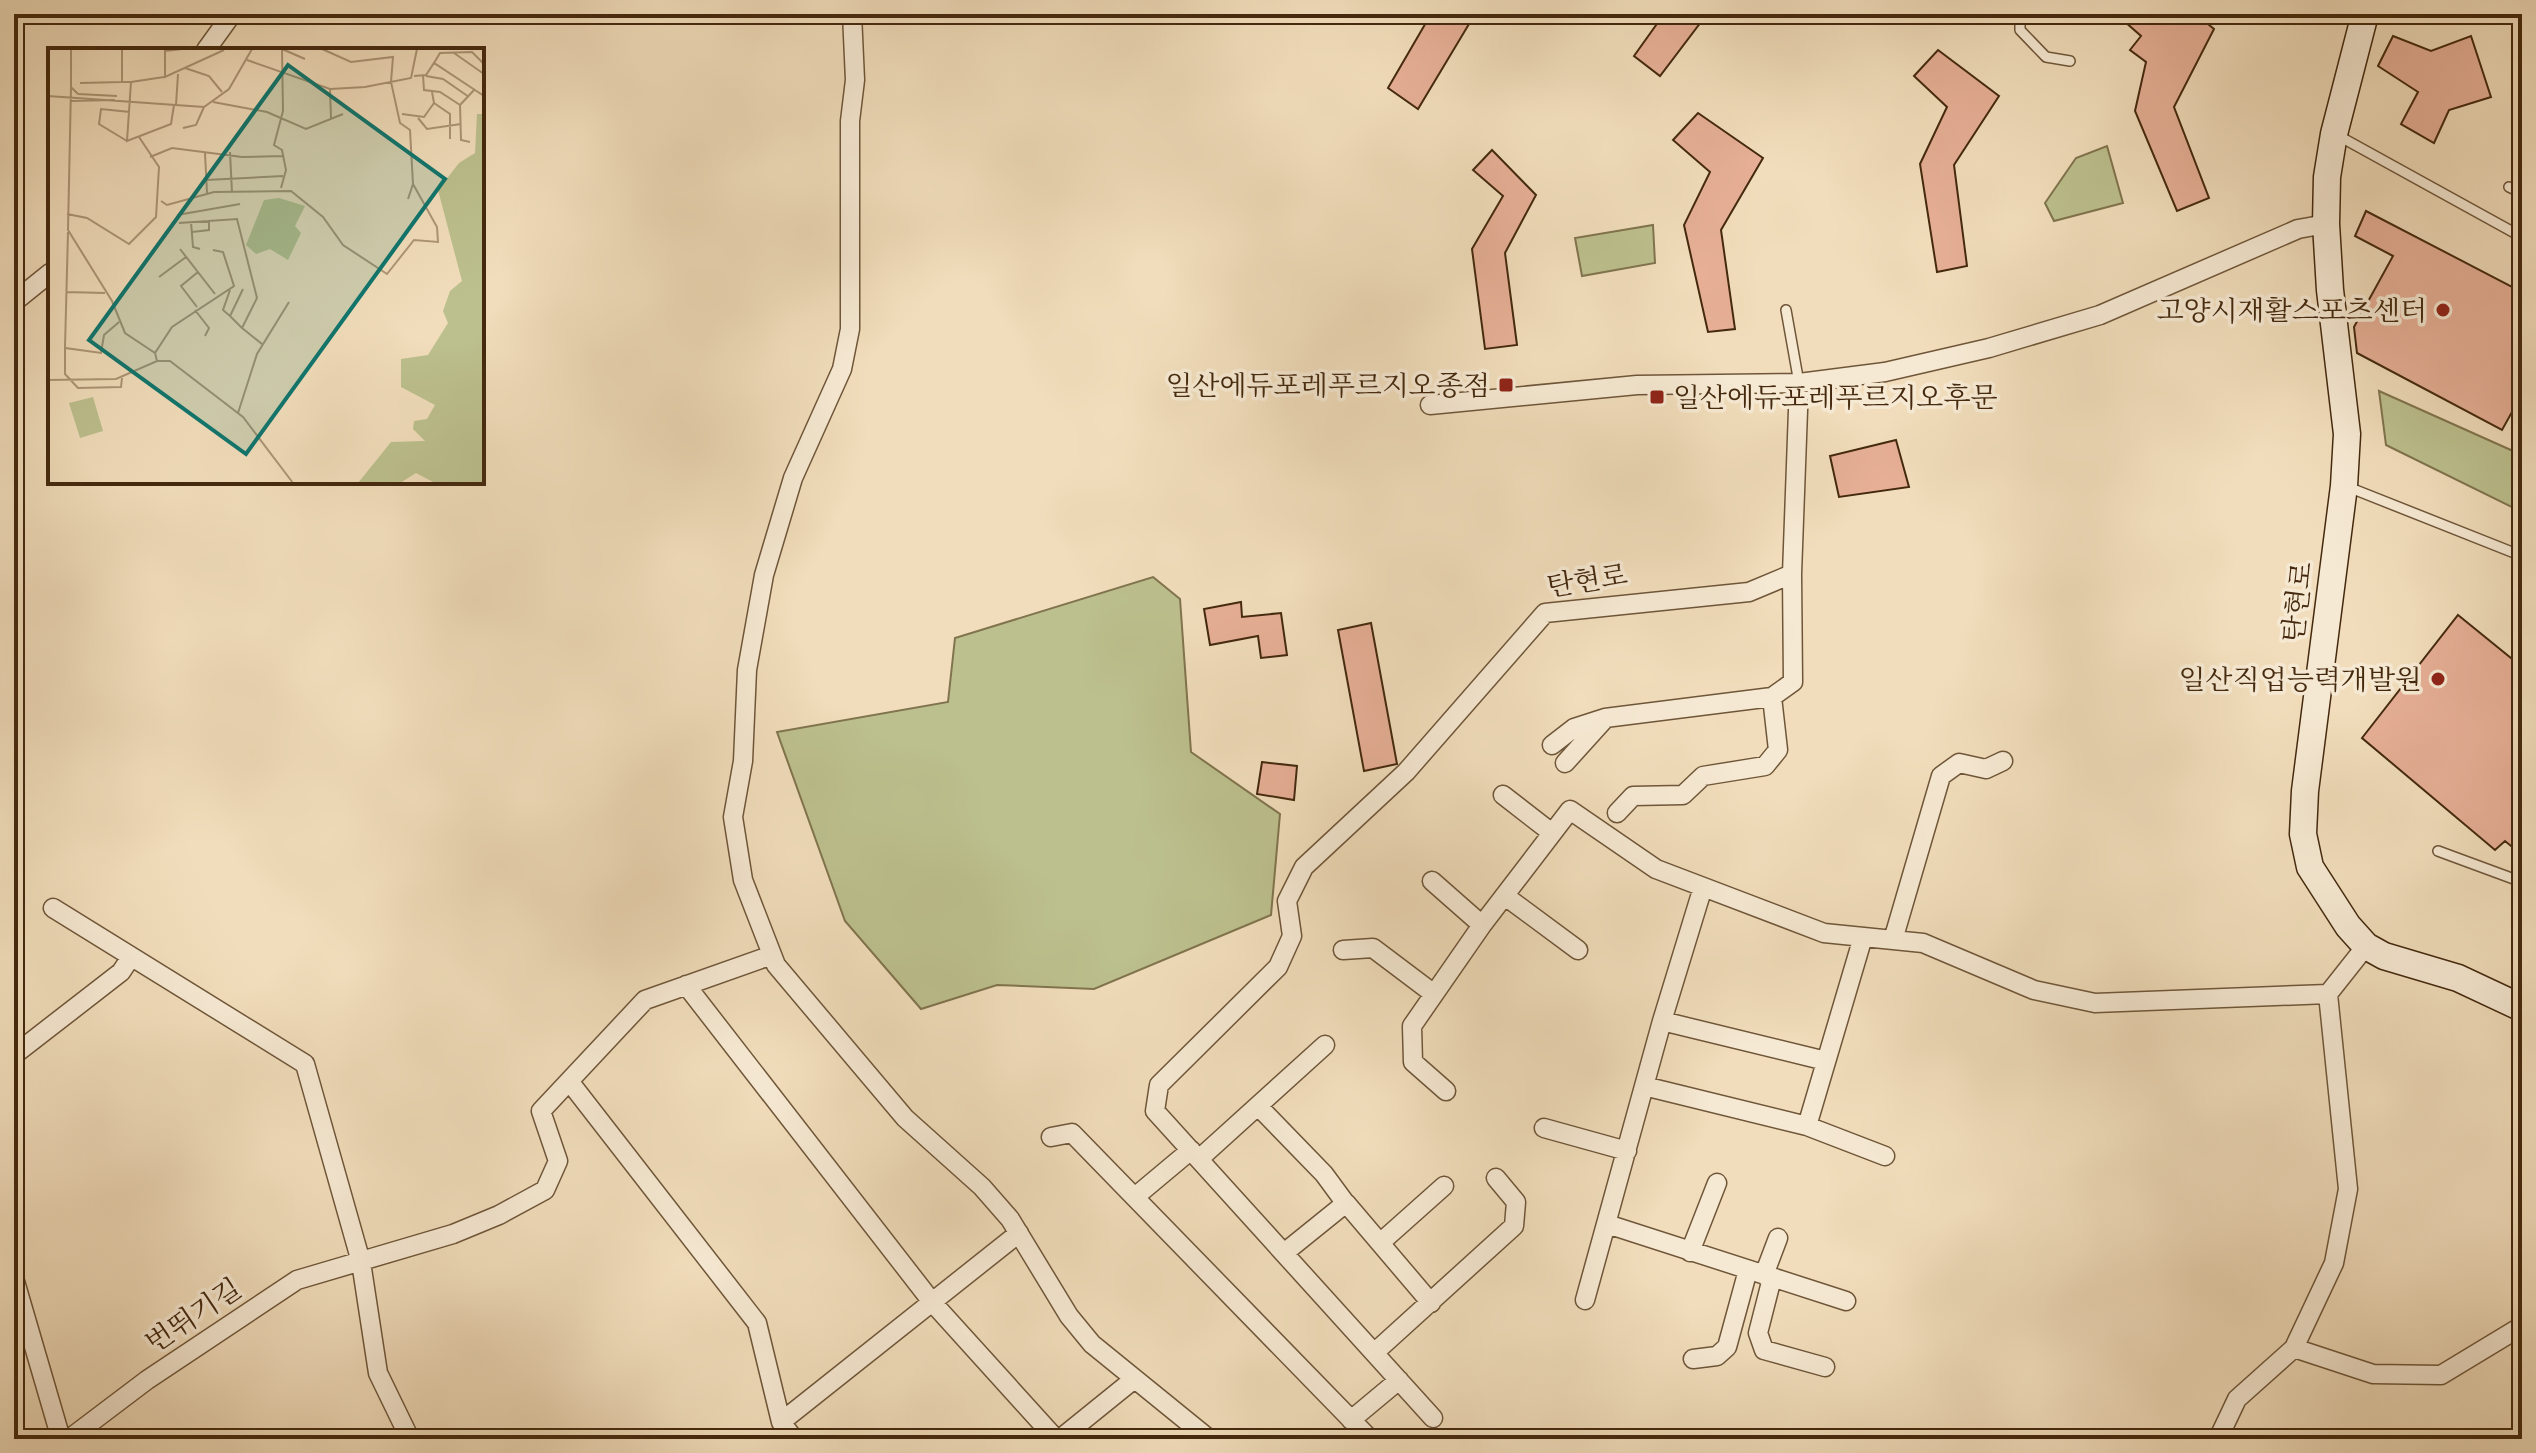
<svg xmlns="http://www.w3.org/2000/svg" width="2536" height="1453" font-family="Cardo,'Noto Serif KR',serif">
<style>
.green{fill:#bcc08e;stroke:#80744e;stroke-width:2}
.building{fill:#e6af96;stroke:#44290e;stroke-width:2}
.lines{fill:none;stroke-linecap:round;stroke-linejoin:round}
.service-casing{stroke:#6f5639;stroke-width:12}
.minor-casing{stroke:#6f5639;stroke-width:21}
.secondary-casing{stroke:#44290e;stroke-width:29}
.service{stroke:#f6e9d3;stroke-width:9}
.minor{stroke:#f6e9d3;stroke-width:18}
.secondary{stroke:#f6e9d3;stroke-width:26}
.poi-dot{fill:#8f2418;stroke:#f6e9d3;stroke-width:3}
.labels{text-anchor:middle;stroke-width:7;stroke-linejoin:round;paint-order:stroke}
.poi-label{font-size:28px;fill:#44290e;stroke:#f6e9d3;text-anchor:end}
.street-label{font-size:28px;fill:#44290e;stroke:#f6e9d3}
.inset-road{fill:none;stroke:#ac9576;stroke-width:2}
.view{fill:#0f766e;fill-opacity:0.15;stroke:#0f766e;stroke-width:4}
.inset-edge{fill:none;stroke:#44290e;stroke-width:4}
</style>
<rect width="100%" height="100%" fill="#f1ddbb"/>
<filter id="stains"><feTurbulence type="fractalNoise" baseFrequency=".0025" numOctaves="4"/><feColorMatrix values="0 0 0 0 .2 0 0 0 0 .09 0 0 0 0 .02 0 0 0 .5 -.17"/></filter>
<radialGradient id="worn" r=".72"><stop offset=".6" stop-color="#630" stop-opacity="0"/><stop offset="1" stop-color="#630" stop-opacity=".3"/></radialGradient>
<path class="green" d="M2107,146l16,57 -69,18 -9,-18 31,-45z
M1653,225l2,38 -73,13 -7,-38z
M2379,391l143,64v57l-136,-67z
M1153,577l27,22 11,153 89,62 -9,101 -177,74 -97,-4 -76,24 -76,-88 -68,-189 171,-30 7,-64z"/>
<path class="building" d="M1431,14h44l-57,95 -30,-21z
M1664,14h43l-47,62 -26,-20z
M2116,14h52l10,8 5,-8h13l18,15 -40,78 35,91 -32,13 -42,-100 11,-49 -16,-12 11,-14z
M2393,36l38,15 40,-15 20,61 -42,13 -15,33 -33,-19 17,-32 -40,-26z
M1938,50l61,46 -45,69 13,101 -30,6 -17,-108 27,-57 -33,-31z
M1698,113l65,45 -42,72 14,99 -27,3 -24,-107 26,-53 -37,-32z
M1492,150l44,45 -31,58 12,92 -32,4 -13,-100 31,-53 -30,-26z
M2366,211l156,81v102l-20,36 -145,-77 -3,-26 39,-71 -38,-20z
M1896,440l13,47 -70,10 -9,-41z
M1241,602l1,15 39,-4 6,42 -26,3 -3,-22 -48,9 -6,-36z
M2458,615l64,52v188l-17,-14 -10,9 -133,-112z
M1371,623l26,141 -33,7 -26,-141z
M1262,762l35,4 -3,34 -37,-6z"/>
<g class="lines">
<defs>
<path id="service" d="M2020,14v16l26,27 24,4
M2337,135l185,102
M2509,187l13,6
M1786,310l13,73
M2348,487l174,69
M2438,851l84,31"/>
<path id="minor" d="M852,14l3,66 -5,41v208l-8,40 -49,109 -29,97 -17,95 -4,91 -10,56 10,63 33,85 129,153 77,69 28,32 59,97 23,28 117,95
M206,50l26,-36
M14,302l36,-29
M1430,405l207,-20 162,-2 86,-11 104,-24 111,-33 198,-86 28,-5
M1552,745l22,-17 31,-10 167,-21 21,-15 -1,-108
M1565,763l38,-42
M1503,795l49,38
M1617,813l16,-17 50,-1 20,-19 62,-10 13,-16 -6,-53
M1432,881l50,44
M1505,896l73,54
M53,908l252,156 56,198 17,111 32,66
M1893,940l48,-164 18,-13 27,6 17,-8
M1343,950l30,-2 61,46
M686,985l246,317 124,137
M1662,1021l164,40
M14,1055l107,-83 10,-15
M569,1081l188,242 24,99 13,17
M1644,1086l163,40 56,-189
M1446,1091l-33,-29 -1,-36 70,-101 88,-115 86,59 168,64 99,10 111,47 61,13 233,-9 38,-48
M1258,1106l66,68 25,34
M1807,1126l78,30
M1544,1128l83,23
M1051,1137l21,-4 298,306
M1199,1159l126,-114
M1136,1196l55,-46
M1607,1224l239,77
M1380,1243l64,-57
M1690,1252l27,-69
M1284,1253l62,-50 85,100
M1764,1275l14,-37
M14,1278l47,161
M1772,1278l-14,55 6,17 61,17
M1585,1300l77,-279 41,-134
M2294,1348l79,26 68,1 81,-49
M1374,1353l140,-127 2,-24 -20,-24
M1693,1359l24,-3 10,-9 21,-77
M1433,1418l-278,-307 4,-26 119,-118 14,-31 -5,-35 17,-34 102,-95 139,-159 204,-21 43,-18 7,-191
M1351,1420l48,-40
M781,1422l238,-189
M69,1439l78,-59 150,-100 156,-46 46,-19 46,-25 13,-29 -17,-50 104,-111 127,-45
M1060,1439l73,-59
M2218,1439l19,-40 57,-51 40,-85 14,-74 -20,-195"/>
<path id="secondary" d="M2365,14l-31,120 -7,43 -1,47 4,66 17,144 -3,52 -39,305 -2,43 7,33 38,59 18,20 18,10 74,22 64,30"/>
</defs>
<use href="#service" class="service-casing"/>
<use href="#minor" class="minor-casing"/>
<use href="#secondary" class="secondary-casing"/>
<use href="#service" class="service"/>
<use href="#minor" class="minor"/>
<use href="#secondary" class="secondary"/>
</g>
<g class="poi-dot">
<circle cx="2443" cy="310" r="8"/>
<rect x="1498" y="377" width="16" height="16" rx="4"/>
<rect x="1649" y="389" width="16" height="16" rx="4"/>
<circle cx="2438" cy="679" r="8"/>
</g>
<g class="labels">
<g class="poi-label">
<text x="2427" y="320">고양시재활스포츠센터</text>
<text x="1490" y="395">일산에듀포레푸르지오종점</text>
<text x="1673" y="407" text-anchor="start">일산에듀포레푸르지오후문</text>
<text x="2422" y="689">일산직업능력개발원</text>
</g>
<g class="street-label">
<text transform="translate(1587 580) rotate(-9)" y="10">탄현로</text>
<text transform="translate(2297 602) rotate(-83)" y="10">탄현로</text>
<text transform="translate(193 1315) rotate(-34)" y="10">번뛰기길</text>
</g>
</g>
<g transform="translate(48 48)">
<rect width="436" height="436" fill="#f1ddbb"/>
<path d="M429,66h7v369h-49l-19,-10 -16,10h-42l33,-41 34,-1 -12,-12 1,-8 13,-2 8,-14 -34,-18v-28l27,-4 20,-32 -5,-12 7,-20 12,-10 -24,-91 21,-27 16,-10zM231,150l26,8 -10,20 6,7 -13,27 -18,-11 -14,5 -10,-9 18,-45zM45,349l10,34 -23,7 -11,-35z" fill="#bcc08e"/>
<path class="inset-road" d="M74,1v33h9l-4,59 44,-17 3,-19M134,1l-17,2v26l59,-27M234,1l23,10M274,1l29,13 42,-5 -2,25 9,41 10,7 3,54 -5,15M406,5l30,21M199,12l83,29 35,-2 46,-9 6,-29M386,15l6,-10 32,-1 12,12M137,20l24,8 13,16M375,27l1,15 16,2 20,13M366,28l12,-1 8,-12 50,33M378,28l17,3 26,18M83,34l33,-5M32,35l42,-1M23,39v-38M282,41l1,29M384,44l2,11 16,11v25M30,46l-7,-7 -3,143 44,71 13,32 30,20M30,46l39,2M0,48l156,11 25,-18 23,-40M22,53l45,-1M165,54l54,10 39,17 37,-15M128,57l2,-31M354,66l22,3 10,-14M370,70l9,11 34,-5M135,80l13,-3 8,-18M79,93l-28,-17 2,-15 29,3M422,94l-9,-2 -1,-35 15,-16M182,104l2,41M157,105l2,40M102,109l22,-9 70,9 41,-1M158,132l77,-4M233,140l5,-18 -4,-20 -8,-5 9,-34 -1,-62M113,153l6,4 47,-13 77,-1 32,26 20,28 44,29 27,-34 24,2 -1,-15 -24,-43M19,166l20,4 42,26 27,-27 3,-50 -20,-30M129,167l63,-11M143,174l2,25 7,2M131,175l58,-4 20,79 -15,30 20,16M144,184l17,-2v-10M132,201l35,45M111,229l27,-20M182,242l-7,20 7,6M18,244l39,1M149,259l-16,-21 17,-14M147,262l14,18 -4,8M71,274l-15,13 -3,18 -36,-5v26l13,14 43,-1 1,-9M194,280l-12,-12 13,-27M17,299l3,-115M109,313l-2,-8 17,-26 62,-41 -11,-34 -10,-2M0,325v54M0,332l68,-1 41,-18h13l73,56 50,66M190,365l19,-59 32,-52M0,380v52"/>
<path class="view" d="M240,17l157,114 -199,275 -157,-114z"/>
<rect width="436" height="436" class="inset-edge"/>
</g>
<rect width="2536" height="1453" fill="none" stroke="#f1ddbb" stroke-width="48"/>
<rect x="16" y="16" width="2504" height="1421" fill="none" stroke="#44290e" stroke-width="4"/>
<rect x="24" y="24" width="2488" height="1405" fill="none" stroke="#44290e" stroke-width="2"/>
<rect width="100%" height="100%" filter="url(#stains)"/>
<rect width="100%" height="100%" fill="url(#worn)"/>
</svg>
